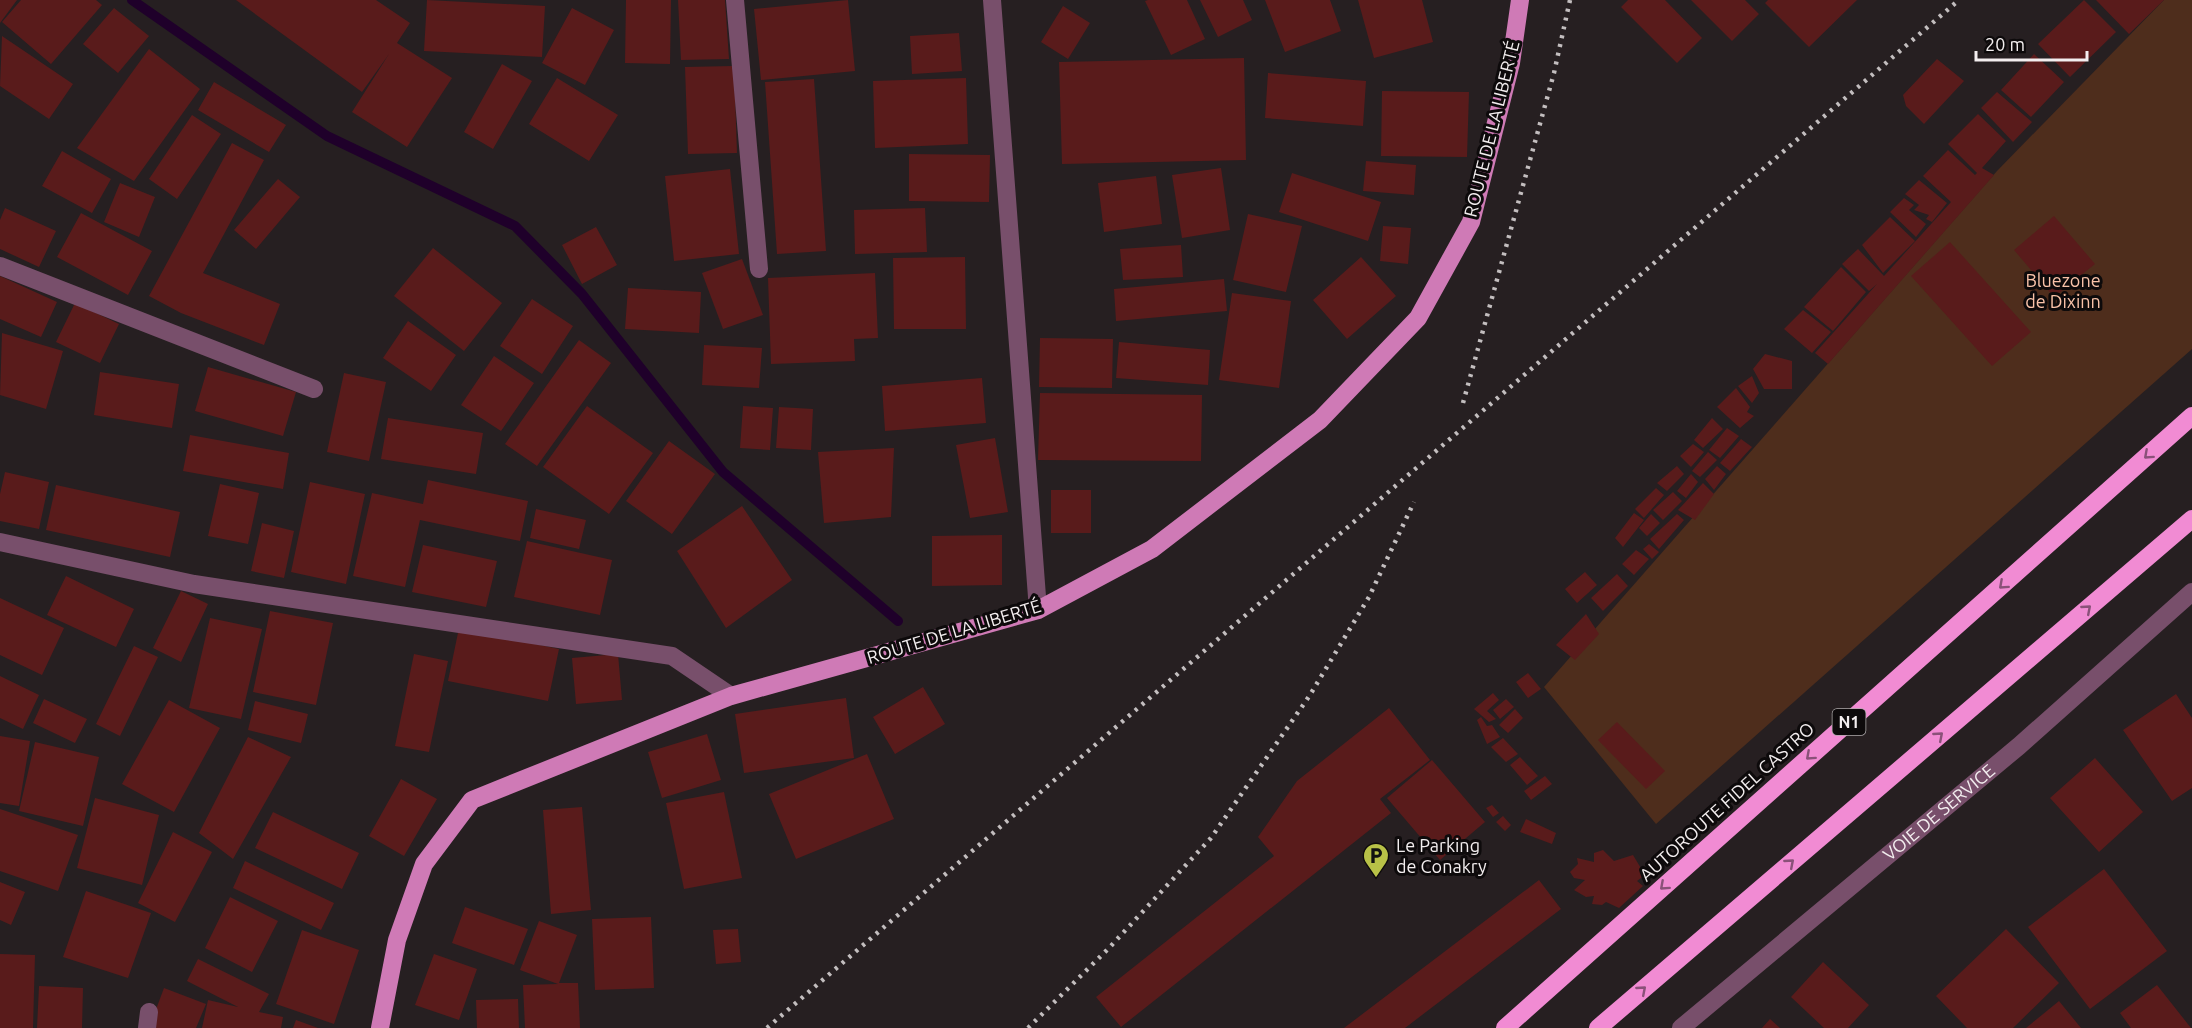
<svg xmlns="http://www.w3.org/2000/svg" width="2192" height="1028" font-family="Ubuntu,sans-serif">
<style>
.green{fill:#4e2d1c}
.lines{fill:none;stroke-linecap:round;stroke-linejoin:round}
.stream{stroke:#1f002a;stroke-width:10}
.building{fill:#591b1b}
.minor{stroke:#784f6b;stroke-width:18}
.major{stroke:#cf7ab6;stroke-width:18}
.highway{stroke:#f18bd3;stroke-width:18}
.rail{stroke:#c3bebf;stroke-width:4.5;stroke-dasharray:3 6;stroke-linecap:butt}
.oneway{stroke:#8a5179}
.labels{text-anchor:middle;stroke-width:6;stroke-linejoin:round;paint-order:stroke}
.shield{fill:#0d0a0b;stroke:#aeaaab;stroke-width:1.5}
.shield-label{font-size:16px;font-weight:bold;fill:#f3eeef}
.street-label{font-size:18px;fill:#f3eeef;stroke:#0d0a0b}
.park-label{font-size:18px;fill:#fac3a9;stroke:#0d0a0b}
.poi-label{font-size:18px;fill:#f3eeef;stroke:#0d0a0b;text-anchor:start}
</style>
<rect width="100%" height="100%" fill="#261f21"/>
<path class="green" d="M2164,0h28v349l-536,475 -112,-137 453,-516z"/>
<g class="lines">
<path class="stream" d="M132,0l195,136 188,90 67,68 141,178 175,149"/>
</g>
<path class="building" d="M0,0h17l-17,23z
M21,0h75l6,5 -51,59 -49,-42z
M236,0h140l34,23 -13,20 55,35 -45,69 -55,-35 37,-58 -27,38z
M427,0l118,6 -3,51 -118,-6z
M626,0h45l-1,64 -45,-1z
M678,0h47l4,59 -48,1z
M848,0l7,71 -94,9 -7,-71z
M1148,0h39l18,39 -34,16 -26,-54z
M1200,0h43l9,20 -34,17z
M1265,0h65l11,31 -56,21z
M1358,0h64l11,42 -59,16z
M1628,0h37l37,38 -25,25 -56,-56z
M1691,0h54l14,14 -27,27z
M1768,0h89l-48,47 -44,-44z
M2084,0l32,32 -46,45 -32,-33z
M2096,0h68l-35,34z
M1063,6l27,17 -22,36 -27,-17z
M114,8l35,28 -31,37 -35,-29z
M572,8l42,22 -29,55 -43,-22z
M959,33l3,38 -50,3 -2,-38z
M2,36l71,48 -24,35 -49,-33z
M149,49l51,40 -66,92 -57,-33z
M2034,54l30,28 -33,35 -30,-27z
M1244,58l2,102 -184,4 -3,-102z
M1937,59l27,22 -40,43 -18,-18 -3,-11z
M502,64l30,17 -39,68 -29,-17z
M734,66l3,87 -49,1 -3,-87z
M1268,73l98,8 -3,45 -98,-8z
M557,78l61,37 -29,46 -60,-37z
M966,78l2,66 -93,4 -2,-67z
M814,79l12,172 -49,3 -12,-172z
M214,82l72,43 -17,27 -71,-42z
M1382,91l87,1 -2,65 -86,-1z
M1997,92l35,30 -19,20 -32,-34z
M1978,114l28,27 -24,27 12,7 -166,189 -13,-11 62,-69 -8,7 -27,-27 16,-15 26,27 67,-74 -28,-26 25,-26 27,25 2,-2 -29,-29z
M192,115l29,19 -44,65 -28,-20z
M232,143l32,17 -61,113 77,31 -16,41 -83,-32 -32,-17z
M62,151l49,28 -19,34 -50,-27z
M909,154l81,1 -1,47 -80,-1z
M1366,161l50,4 -2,30 -51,-4z
M1221,168l9,62 -48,8 -10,-63z
M730,169l9,85 -65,7 -9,-85z
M1292,173l89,29 -13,39 -89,-29z
M1156,176l6,48 -58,8 -6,-49z
M278,179l22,18 -44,52 -22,-19z
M1919,180l28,23 -15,19 -6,-3 3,-4 -15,-5 5,-5 -14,-11z
M120,183l35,14 -16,40 -35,-15z
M1904,198l10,7 -5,5 17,14 -10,13 -26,-25z
M5,208l51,23 -17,36 -39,-18v-29z
M925,208l2,44 -72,2 -1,-44z
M81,213l71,38 -24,44 -71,-38z
M1248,214l54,12 -16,66 -53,-12z
M2054,216l41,48 -41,33 -40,-47z
M1890,217l25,24 -32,32 -21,-28z
M1383,226l28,2 -3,36 -28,-3z
M596,227l21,38 -35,19 -20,-39z
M1950,242l81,90 -39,34 -81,-90z
M1181,245l2,32 -60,3 -3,-31z
M433,248l69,55 -38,48 -70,-55z
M965,257l1,72h-72l-1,-71z
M1361,257l35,39 -49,43 -34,-39z
M742,259l21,56 -40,14 -21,-56z
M1841,267l25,25 -33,39 -29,-24z
M875,273l3,65 -24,1 1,22 -84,3 -3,-86z
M0,276l57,26 -16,35 -41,-18z
M1224,279l3,32 -111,10 -2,-32z
M628,288l73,4 -2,41 -74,-4z
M1232,293l59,8 -12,87 -60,-8z
M532,299l41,27 -31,48 -42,-28z
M75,303l44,21 -19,39 -44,-21z
M1803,310l28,22 -19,21 -28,-24z
M408,321l48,34 -25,36 -48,-33z
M2,333l61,18 -17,58 -46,-14z
M1040,338l73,1 -1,49 -73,-1z
M579,340l32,23 -74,103 -32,-22z
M1119,342l91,8 -2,35 -92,-7z
M704,345l58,3 -3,40 -57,-3z
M1765,354l27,7v28h-28l-11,-20z
M494,356l40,27 -33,48 -40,-26z
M208,367l88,25 -13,44 -88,-25z
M100,372l79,12 -7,44 -78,-13z
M344,373l42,9 -17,79 -42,-9z
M1752,376l7,17 -7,10 -14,-17z
M982,378l4,45 -101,8 -3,-45z
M1736,388l14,19 -3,5 7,4 -14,12 -23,-21z
M1040,393l162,2 -1,66 -163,-1z
M587,406l66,47 -44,61 -66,-47z
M743,406l30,2 -3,42 -30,-2z
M779,407l34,2 -2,41 -35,-2z
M388,418l95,15 -7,41 -95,-15z
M1712,418l11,11 -20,19 -9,-8z
M1727,428l12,8 -19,22 -11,-8z
M190,435l99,18 -6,36 -100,-18z
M995,438l13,74 -38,6 -14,-73z
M1741,439l11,8 -22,24 -10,-8z
M669,441l46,33 -43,60 -46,-33z
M1693,444l11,8 -13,15 -11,-11z
M894,448l-3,69 -67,6 -6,-71z
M1708,452l9,8 -17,17 -8,-6z
M1677,466l7,8 -17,17 -10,-8z
M1717,466l9,8 -12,16 -9,-11z
M5,472l44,10 -10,47 -39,-8v-27z
M1691,474l7,8 -12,16 -9,-7z
M428,480l100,21 -8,40 -100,-21 -15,67 -52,-11 19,-83 51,11z
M310,482l55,12 -19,90 -55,-12z
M1703,483l11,11 -19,26 -17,-10z
M220,484l39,9 -11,51 -40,-8z
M56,485l124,27 -10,45 -124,-27z
M1656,488l8,7 -20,23 -9,-9z
M1051,490h40v43h-40z
M1673,492l9,9 -19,19 -10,-10z
M742,506l50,74 -66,48 -49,-77z
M536,509l50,11 -7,29 -49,-11z
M1634,513l10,7 -21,27 -8,-9z
M1651,514l9,9 -13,13 -8,-8z
M1677,514l7,6 -25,29 -9,-10z
M262,523l32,8 -10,47 -33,-7z
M1002,535v50l-70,1v-50z
M527,541l85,19 -12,55 -86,-18z
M1649,544l10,8 -7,7 -9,-10z
M423,545l74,16 -11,46 -74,-15z
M1636,550l13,9 -15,16 -12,-11z
M1585,572l12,13 -20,18 -12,-14z
M1617,574l11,12 -25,25 -12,-13z
M66,576l68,33 -18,38 -69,-32z
M181,591l27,13 -27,58 -28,-14z
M0,598l64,30 -22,47 -42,-20z
M270,611l63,12 -17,82 -63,-13z
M1586,614l13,20 -24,26 -19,-15z
M210,618l52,11 -21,90 -52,-11z
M459,628l100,21 -11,52 -100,-20z
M134,646l24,11 -38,79 -24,-12z
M414,654l34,7 -19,91 -34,-6z
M618,654l4,46 -46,4 -4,-46z
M1528,673l13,16 -13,9 -12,-16z
M0,676l39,19 -16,34 -23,-11z
M923,687l22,37 -50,30 -22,-37z
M1493,693l6,7 -12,11 9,8 -7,3 -15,-13z
M2176,694l16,24v70l-20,13 -49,-71z
M846,698l8,60 -110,15 -9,-59z
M44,699l43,20 -12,24 -42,-20z
M1506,699l8,8 -14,12 -7,-9z
M169,700l51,28 -46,84 -52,-28z
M255,701l53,13 -7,29 -53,-13z
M1389,708l41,52 -50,39 11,14 -270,214 -25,-30 178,-141 -16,-19 39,-56z
M1515,709l8,9 -15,15 -9,-8z
M1481,717l6,9 5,-1 8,12 -13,7 -10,-24z
M1617,722l48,49 -19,18 -48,-49z
M707,734l14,46 -59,18 -14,-46z
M0,736l30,5 -11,65 -19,-3z
M248,737l43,20 -58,102 -34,-26z
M1503,738l15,16 -12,8 -15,-15z
M35,742l64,15 -16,69 -64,-15z
M867,754l27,65 -98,40 -27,-65z
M1520,757l18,19 -11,9 -17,-20z
M2095,758l48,54 -44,40 -49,-54z
M1432,760l53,62 -45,38 -53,-62z
M1545,776l7,8 -21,16 -7,-9z
M401,779l36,20 -33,57 -35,-20z
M724,792l18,86 -58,11 -18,-86z
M95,798l64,17 -17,70 -65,-17z
M1492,805l7,8 -6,4 -7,-9z
M582,807l9,103 -40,4 -8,-104z
M0,809l78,26 -20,56 -58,-20z
M273,812l86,41 -17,36 -87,-41z
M1503,816l8,9 -6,6 -9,-9z
M1526,819l30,14 -4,11 -32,-12z
M173,832l39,20 -37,70 -37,-19z
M1603,850l11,11 19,-6 12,20 -8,6 6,5 -24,22 -13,-6 -4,3 -10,-1 2,-8 -8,1 -12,-7 11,-10 -11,-2 -4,-6 8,-8 -1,-6 17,4v-9z
M245,861l89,42 -13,27 -88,-42z
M2104,869l63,82 -77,58 -62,-82z
M1539,880l22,29 -156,119h-61z
M0,882l25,10 -14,33 -11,-5z
M86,891l65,22 -23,65 -65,-21z
M230,897l48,24 -26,51 -47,-24z
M465,907l63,22 -14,36 -62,-22z
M651,917l3,71 -59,2 -3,-71z
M539,921l38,14 -18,48h19l2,45h-55l-2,-43 35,-1 -38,-14z
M738,929l3,33 -25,2 -3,-34z
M2006,929l53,54 -46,45h-46l-31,-32z
M302,930l57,20 -25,74 -58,-20z
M0,954l35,1 -2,73h-33z
M434,954l43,15 -18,51 -44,-15z
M198,959l71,35 -10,18 24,5 -2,11h-79l6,-28 30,7 -51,-26z
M1823,962l46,43 -21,23h-24l-33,-31z
M2157,985l34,43h-60l-11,-15z
M39,986l44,2 -1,40h-45z
M164,988l42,16 -10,24h-47z
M518,999l1,29h-42l-1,-28z
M2059,1001l22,27h-55z
M1770,1019l10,9h-18z
M296,1020l22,8h-25z"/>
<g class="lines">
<g class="minor">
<path d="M735,0l24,269"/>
<path d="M992,0l46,610"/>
<path d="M0,266l314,123"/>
<path d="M0,542l194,42 478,72 59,40"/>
<path d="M147,1028l2,-16"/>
<path id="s1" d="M1681,1028l338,-282 173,-154"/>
</g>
<path class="major" d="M380,1028l17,-88 27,-76 48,-64 259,-104 307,-86 114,-61 168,-129 98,-102 53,-96 40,-159 9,-63"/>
<path class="highway" d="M1505,1028l687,-612
M1598,1028l594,-509"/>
<path class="rail" d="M1463,403l91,-330 16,-73
M767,1028l1192,-1028
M1028,1028l81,-80 102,-110 99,-143 59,-98 45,-95"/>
</g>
<defs><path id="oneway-chevron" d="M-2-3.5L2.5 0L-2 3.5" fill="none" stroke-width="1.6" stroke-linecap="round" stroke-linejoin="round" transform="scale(1.5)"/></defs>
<g class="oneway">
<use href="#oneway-chevron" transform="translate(2148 455) rotate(138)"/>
<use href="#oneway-chevron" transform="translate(2003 585) rotate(138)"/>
<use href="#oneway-chevron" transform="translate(2087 609) rotate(-41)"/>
<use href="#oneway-chevron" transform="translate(1939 736) rotate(-41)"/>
<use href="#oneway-chevron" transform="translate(1810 756) rotate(138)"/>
<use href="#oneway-chevron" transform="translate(1790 863) rotate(-41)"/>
<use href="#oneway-chevron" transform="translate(1664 886) rotate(138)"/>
<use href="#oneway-chevron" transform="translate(1642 990) rotate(-41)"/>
</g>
<defs>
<symbol id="parking-pin" viewBox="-11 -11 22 30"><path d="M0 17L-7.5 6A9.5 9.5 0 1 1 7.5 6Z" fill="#b8c147" stroke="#0d0a0b"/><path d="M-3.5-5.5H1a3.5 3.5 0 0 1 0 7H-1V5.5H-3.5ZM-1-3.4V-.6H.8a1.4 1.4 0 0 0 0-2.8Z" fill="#111"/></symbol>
</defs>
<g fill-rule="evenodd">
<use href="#parking-pin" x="1361" y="841" width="30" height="40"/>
</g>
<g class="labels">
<rect class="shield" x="1832.5" y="709" width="33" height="26" rx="4.5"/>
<g class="shield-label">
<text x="1849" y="728">N1</text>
</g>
<g class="street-label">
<text transform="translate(1492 129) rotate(-76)" y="6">ROUTE DE LA LIBERTÉ</text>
<text transform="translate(954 632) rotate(-17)" y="6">ROUTE DE LA LIBERTÉ</text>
<text transform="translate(1727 802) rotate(-42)" y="6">AUTOROUTE FIDEL CASTRO</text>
<text dy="6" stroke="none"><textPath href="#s1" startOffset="336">VOIE DE SERVICE</textPath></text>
</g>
<g class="park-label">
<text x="2063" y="287">Bluezone<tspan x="2063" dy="21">de Dixinn</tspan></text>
</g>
<g class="poi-label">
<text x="1396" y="852">Le Parking<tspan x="1396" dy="21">de Conakry</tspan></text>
</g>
</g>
<path d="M1976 51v9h111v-9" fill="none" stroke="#f3eeef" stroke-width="3"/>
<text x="1985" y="51" font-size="18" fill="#f3eeef" stroke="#0d0a0b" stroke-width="4.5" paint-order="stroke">20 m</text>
</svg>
